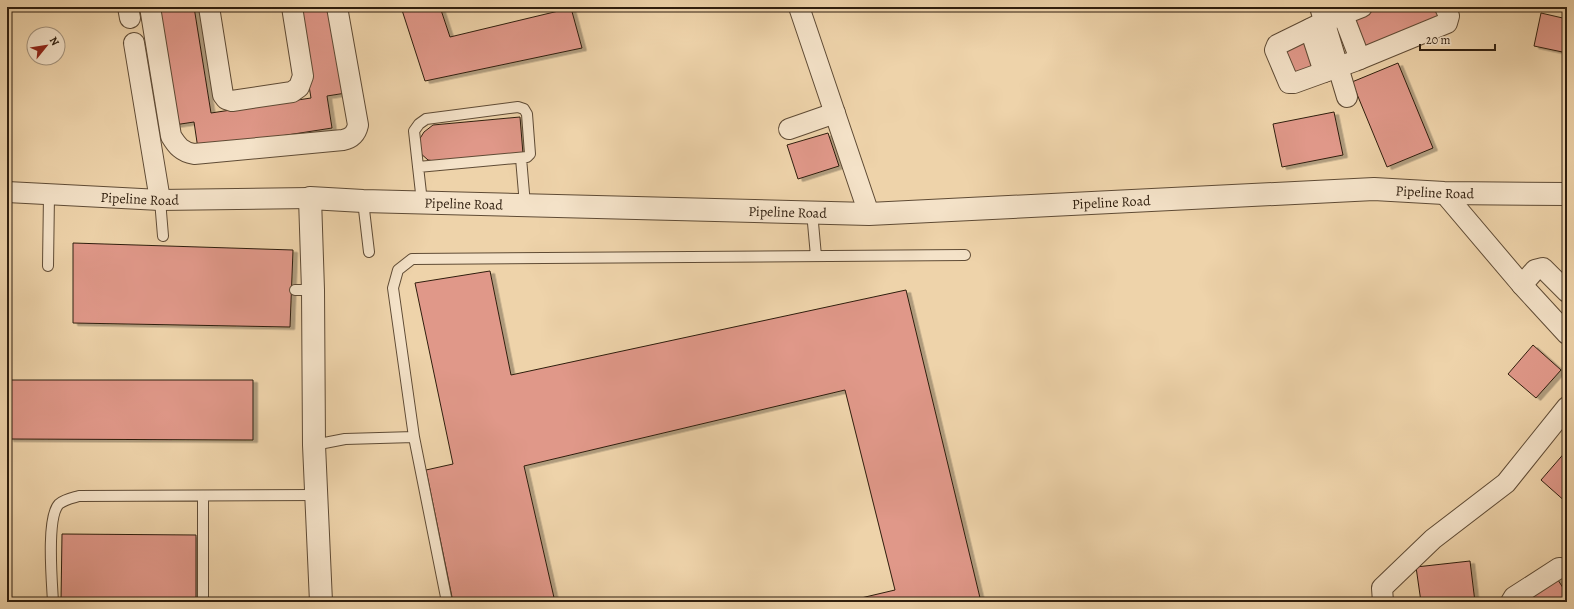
<svg xmlns="http://www.w3.org/2000/svg" width="1574" height="609" font-family="Alegreya,serif">
<style>
.building{fill:#e09889;stroke:#2f1e0e;filter:url(#shadow)}
.lines{fill:none;stroke-linecap:round;stroke-linejoin:round}
.service-casing{stroke:#5f4b35;stroke-width:12}
.minor-casing{stroke:#5f4b35;stroke-width:22}
.tertiary-casing{stroke:#5f4b35;stroke-width:24}
.service{stroke:#f4e2c8;stroke-width:10}
.minor{stroke:#f4e2c8;stroke-width:20}
.tertiary{stroke:#f4e2c8;stroke-width:22}
.labels{text-anchor:middle;stroke-width:4;stroke-linejoin:round;paint-order:stroke}
.street-label{font-size:14px;fill:#2f1e0e;stroke:#f4e2c8}
</style>
<defs>
<filter id="shadow"><feDropShadow dx="4.5" dy="2.5" stdDeviation="0" flood-color="#0004"/></filter>
</defs>
<rect width="100%" height="100%" fill="#eed3aa"/>
<filter id="stains"><feTurbulence type="fractalNoise" baseFrequency=".005" numOctaves="4"/><feColorMatrix values="0 0 0 0 .2 0 0 0 0 .09 0 0 0 0 .02 0 0 0 .5 -.17"/></filter>
<radialGradient id="worn" r=".72"><stop offset=".6" stop-color="#630" stop-opacity="0"/><stop offset="1" stop-color="#630" stop-opacity=".3"/></radialGradient>
<path class="building" d="M155,7h39l17,106 100,-15 -15,-91h37l13,86 -19,3 5,32 -134,21 -4,-27 -20,3z
M401,7h39l10,30 121,-29 11,40 -157,33z
M1379,7h63l5,12 -86,36 -14,-34z
M1541,13l26,6v34l-33,-7z
M1307,38l11,27 -24,10 -11,-27z
M1398,63l35,85 -46,19 -35,-85z
M1334,112l9,43 -61,12 -9,-43z
M520,117l3,37 -82,8 -13,-2 -9,-8v-12l5,-8 9,-7z
M828,133l11,33 -41,13 -11,-34z
M73,243l220,7 -3,77 -217,-4z
M490,271l21,104 395,-85 75,312h-137l51,-12 -50,-200 -321,76 31,136h-102l-27,-132 27,-6 -38,-181z
M1533,345l28,25 -25,28 -28,-24z
M9,380h244v60l-244,-1z
M1567,450v53l-26,-23z
M62,534l134,1v67h-135z
M1470,561l5,41h-54l-5,-35z
M1556,577l11,17v8h-46z"/>
<g class="lines">
<defs>
<path id="service" d="M521,158l4,47
M418,167l109,-10 3,-3 -3,-40 -3,-5 -6,-2 -92,12 -7,5 -5,7 8,71
M160,200l3,36
M363,201l6,51
M812,212l4,44
M48,266l1,-71
M295,290h18
M414,437l-21,-149 5,-18 14,-11 553,-4
M314,445l31,-6 69,-2 33,165
M203,497v105
M53,602c-1,-20 -7,-85 6,-98 6,-5 13,-6 20,-8l237,-1"/>
<g id="minor">
<path d="M128,7l2,11"/>
<path d="M150,7l21,129c6,10 11,16 23,18l149,-14c9,-2 13,-6 15,-15l-21,-118"/>
<path d="M209,7l14,88 3,4 6,2 60,-9 7,-5 4,-11 -11,-69"/>
<path d="M799,7l70,207"/>
<path d="M1320,7l27,90"/>
<path d="M1362,7l-38,15 -47,23 -2,5 14,33h5l61,-22 92,-38 2,-7 -4,-9"/>
<path d="M1343,15l17,44"/>
<path d="M1310,29l14,43"/>
<path d="M134,43l26,157"/>
<path d="M789,129l46,-16"/>
<path id="s1" d="M7,192l153,8 150,-2"/>
<path d="M1444,193l78,92 45,49"/>
<path d="M1522,285l13,-15 8,-2 24,24"/>
<path d="M1383,602l-1,-14 51,-49 73,-56 61,-76"/>
<path d="M1511,602l3,-5 45,-29 8,1"/>
</g>
<g id="tertiary">
<path id="s2" d="M321,602l-7,-157 -1,-155 -3,-92 53,3 506,13 505,-25 70,4 123,1"/>
</g>
</defs>
<use href="#service" class="service-casing"/>
<use href="#minor" class="minor-casing"/>
<use href="#tertiary" class="tertiary-casing"/>
<use href="#service" class="service"/>
<use href="#minor" class="minor"/>
<use href="#tertiary" class="tertiary"/>
</g>
<g class="labels">
<g class="street-label">
<text dy="5" stroke="none"><textPath href="#s2" startOffset="1530">Pipeline Road</textPath></text>
<text dy="5" stroke="none"><textPath href="#s1" startOffset="133">Pipeline Road</textPath></text>
<text dy="5" stroke="none"><textPath href="#s2" startOffset="1206">Pipeline Road</textPath></text>
<text dy="5" stroke="none"><textPath href="#s2" startOffset="558">Pipeline Road</textPath></text>
<text dy="5" stroke="none"><textPath href="#s2" startOffset="882">Pipeline Road</textPath></text>
</g>
</g>
<rect width="1574" height="609" fill="none" stroke="#eed3aa" stroke-width="24"/>
<rect x="8" y="8" width="1558" height="593" fill="none" stroke="#2f1e0e" stroke-width="2"/>
<rect x="12" y="12" width="1550" height="585" fill="none" stroke="#2f1e0e"/>
<g transform="translate(46 46) rotate(60)"><circle r="19" fill="#f4e2c8" stroke="#a5947e"/>
<path d="M0-3L7 15L0 10L-7 15Z" fill="#8f2418"/>
<text y="-6" font-size="11" font-weight="bold" text-anchor="middle" fill="#2f1e0e">N</text>
</g>
<path d="M1420 44v6h75v-6" fill="none" stroke="#2f1e0e" stroke-width="2"/>
<text x="1426" y="44" font-size="12" fill="#2f1e0e" stroke="#f4e2c8" stroke-width="3" paint-order="stroke">20 m</text>
<rect width="100%" height="100%" filter="url(#stains)"/>
<rect width="100%" height="100%" fill="url(#worn)"/>
</svg>
